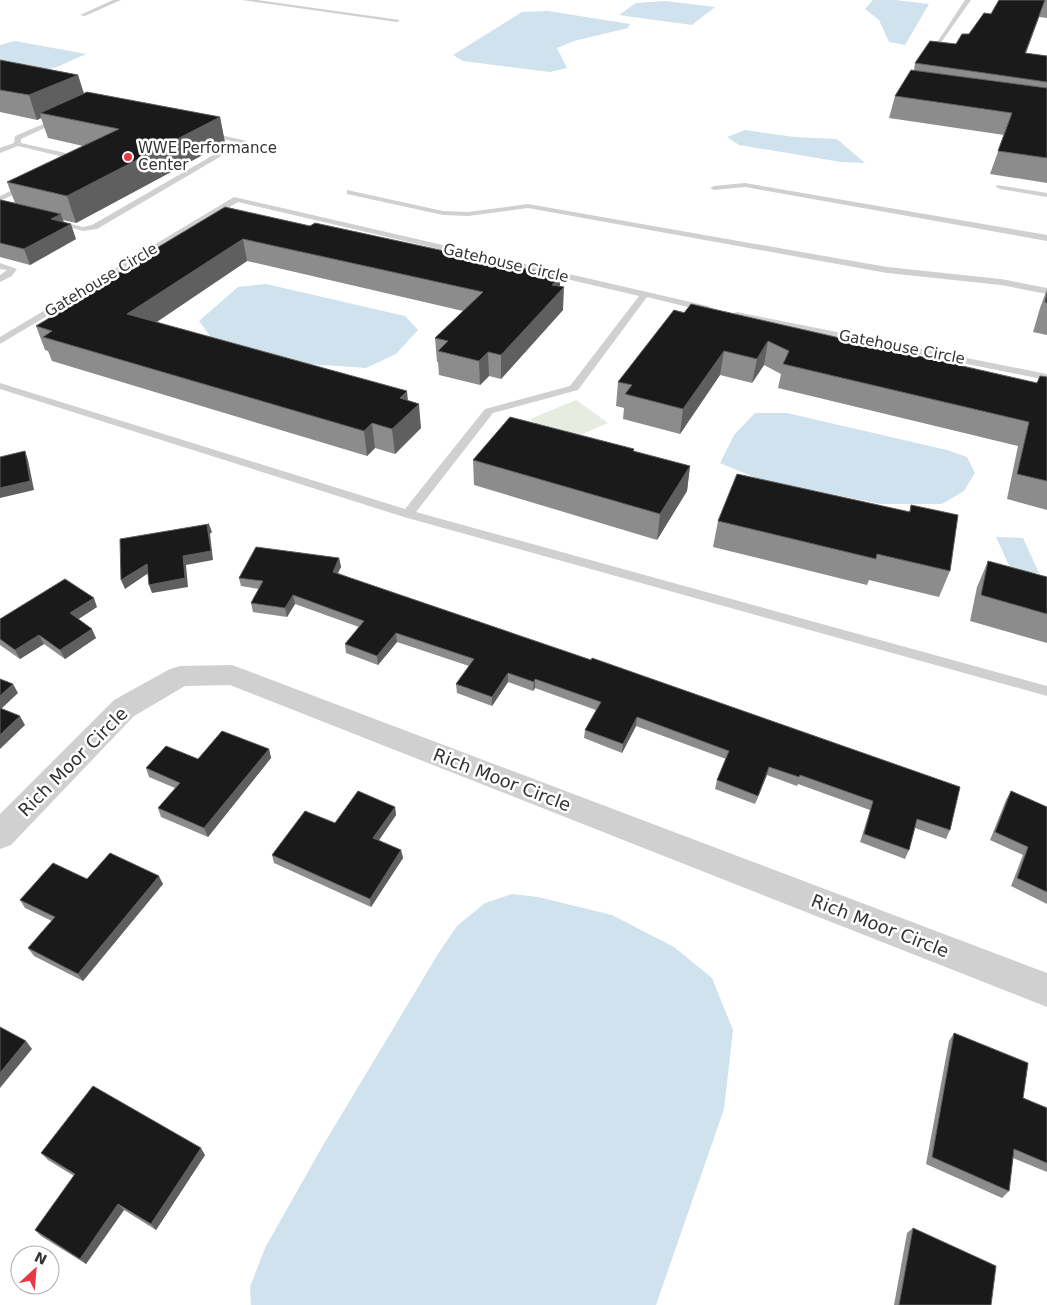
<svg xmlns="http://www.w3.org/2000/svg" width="1047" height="1305" font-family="'DejaVu Sans',sans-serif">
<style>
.green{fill:#e6ecdf}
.water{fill:#cfe2ee}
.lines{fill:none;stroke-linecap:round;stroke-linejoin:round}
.service{fill:#d0d0d0;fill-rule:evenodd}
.minor{fill:#d0d0d0;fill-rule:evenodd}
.wall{fill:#8c8c8c}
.shaded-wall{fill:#5f5f5f}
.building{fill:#1a1a1a;stroke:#5f5f5f}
.poi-dot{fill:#e63946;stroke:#fff;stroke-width:2}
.labels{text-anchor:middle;stroke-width:5;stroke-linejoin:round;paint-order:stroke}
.far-poi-label{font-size:15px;fill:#333;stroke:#fff;text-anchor:start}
.far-street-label{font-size:15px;fill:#333;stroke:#fff}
.street-label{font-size:18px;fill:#333;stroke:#fff}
</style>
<rect width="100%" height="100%" fill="#fff"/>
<path class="green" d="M576,400l32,23 -46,20 -32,-24z"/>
<path class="water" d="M873,0h22l34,4 -24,41 -16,-3 -10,-22 -14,-11z
M665,1l50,6 -23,18 -73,-10 17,-12z
M548,11l82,13 -2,4 -54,13 -17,7 10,20 -17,4 -87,-11 -10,-6 69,-43z
M15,41l71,13 -29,13 -21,5 -36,-8v-19z
M745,130l50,7 42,2 28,24 -24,-1 -102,-17 -12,-8z
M266,284l139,32 13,14 -22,24 -30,14 -57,-4 -97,-25 -13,-18 39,-34z
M755,413h32l160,37 20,7 8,16 -11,18 -22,13h-61l-120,-24 -41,-17 14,-28z
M996,537l27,1 16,35 -27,-1z
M512,894l26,3 74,18 62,32 38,31 21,52 -9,79 -68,196h-405l-1,-18 15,-39 57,-101 116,-193 19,-28 28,-23z"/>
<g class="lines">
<path class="service" d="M113,0h8l-36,16 -5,-1z
M242,0h15l143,20 -3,2z
M965,0h6l-31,44h-4z
M60,117l2,1v2l-41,19v4l58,13v8h-6l-1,-5 -54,-13 -18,7v-5l14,-5 1,-7z
M207,132l40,9 -150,88 -14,2 -32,-9 4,-2 28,7 9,-2 144,-83 -31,-7v-2z
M745,183l302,52v6l-302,-54 -31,3 -4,-2 4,-2z
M25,184l7,2 -32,15v-5z
M997,185l50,8v4l-47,-8 -4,-2z
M347,190l96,21 25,1 60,-8 359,63 114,12 46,9v6l-46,-9 -114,-12 -359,-65 -60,8 -25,-1 -96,-21z
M234,197l474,109 5,3 -5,3 -61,-15 -69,93 -85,23 -77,99 631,174v10l-643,-179 -404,-128v-6l405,126 80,-100 85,-23 69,-90 -401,-94 -238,142v-7z
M0,263l17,6 -5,7 -12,6v-7l7,-5 -7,-1z
M737,312l310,62v6l-313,-63v-4z"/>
<path class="minor" d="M232,665l815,308v34l-817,-322 -45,1 -51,30 -123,129 -11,4v-35l114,-114 56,-31 10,-3z"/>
</g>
<path class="wall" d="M999,0h48v18l-8,-1 -13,36 21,3v127l-57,-9 14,-39 -115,-17 6,-22 19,-26 1,-7 41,-19 13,-10 22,-20z
M0,60l78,15 6,18 136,24 5,26 -149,80 -13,-3 13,19 -46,26 -30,-8v-57l15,3 -8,-21 76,-36 -35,-8 -7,-20 -4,2 -37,-8z
M310,226l250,50v10l3,24 -62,69 -12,-3 -9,9 -41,-10 -1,-13h-1l-2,-24 28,-27 -216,-50 -90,61 251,79 13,27 -26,26 -20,-6 -8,8 -315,-95 -4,-10 -3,-1 -9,-24 72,-43 -1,-3 44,-26 -1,-2z
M1047,289v46l-14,-3 7,-24z
M674,310l363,73 3,-7 7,1v133l-40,-11 11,-53 -240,-58 3,-14 -17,-9 -12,18 -32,-8 -40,59 -57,-15 1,-11 -8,-2 2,-24z
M634,449v2l56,15 -3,25 -30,49 -183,-55 -1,-25z
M911,505l39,66 -11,26 -70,-17 -2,5 -154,-38 5,-26 191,-9z
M339,558l2,9 -3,6 612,257 -4,9 -31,-11 -6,22 -4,9 -45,-17 10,-32 -72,-26 -1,2 -30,-11 -12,29 -40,-15 2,-9 9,-21 -90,-33 -14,27 -38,-15 1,-8 11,-20 -61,-22 -2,3 -25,-9 -16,24 -35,-13 -1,-9 13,-18 -72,-24 -19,23 -32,-12 -1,-9 14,-17 -64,-23 -8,13 -34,-5 -2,-9 8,-14 -18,-3 -2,-8z
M988,561l59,16v66l-77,-22 7,-34z
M97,607l-19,12 18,19 -31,21 -21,-15 -24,15 -20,-14v-26z
M269,749l2,9 -63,79 -47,-20 -3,-9 17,-20 -26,-11 -3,-9 52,-9z
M1011,791l36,16v97l-36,-18 12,-31 -33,-15 16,-40z
M395,807l1,8 -17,25 22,10 2,8 -32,49 -97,-44 -2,-8 63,-32z
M87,879l76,5 -80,97 -49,-25 -6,-8 24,-27 -27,-13 -5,-8z
M954,1033l69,65 24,10v64l-34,-14 -4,33 -7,7 -76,-34 23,-123z
M41,1153l164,2 -49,75 -32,-20 -38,54 -45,-28 -6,-6 39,-54 -26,-16z
M913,1228l78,77h-97l13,-72z"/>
<path class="shaded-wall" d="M1045,0l-6,17 -21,57 7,-21z
M78,75l7,24 -45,14 1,5 -4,2 -8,-25z
M220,117l5,26 -149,80 -9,-27z
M61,214l4,13 6,-3 5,15 -46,26 -6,-16 27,-30z
M243,239l4,22 -113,76 -7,-23z
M560,276v15l4,-4 -1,23 -62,69v-24l51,-70z
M768,341l-4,24 -12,18 5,-24z
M724,351l-4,24 -40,59 3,-25z
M488,352l1,24 -9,9 -1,-24z
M407,391l2,21 10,-8 2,24 -26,26 -3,-25 8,-31z
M372,423l3,25 -8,8 -3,-25z
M25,451l3,9 6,30 -34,8v-10z
M690,466l-3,25 -30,49 3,-26z
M209,524l3,8 -2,2 3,26 -27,5 2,22 -36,6 -3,-8 34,-29 24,-31z
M339,558l2,9 -7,13 -1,-8z
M147,564l3,8 -25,17 -4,-9z
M293,595l2,9 -8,13 -2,-9z
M94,598l3,9 -23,15 -4,-9z
M92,629l4,9 -31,21 -5,-9z
M396,633l1,9 -19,23 -1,-9z
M39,635l5,9 -24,15 -5,-9z
M508,673v9l-16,24v-9z
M535,679v9l-2,3 1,-9z
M13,684l5,9 -18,17v-14z
M20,716l5,9 -25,24v-14z
M637,717l-1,9 -14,27 1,-9z
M269,749l2,9 -63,79 -4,-9z
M769,767l-2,8 -12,29 3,-8z
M395,807l1,8 -21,31 -2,-8z
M401,850l2,8 -32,49 -1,-8z
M159,876l4,8 -80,97 -5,-7z
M26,1041l6,8 -32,39v-15z
M201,1148l4,7 -49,75 -5,-6z
M118,1204l6,6 -38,54 -6,-5z"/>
<path class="building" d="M999,0h46l-20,53 22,3v26l-132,-19 15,-22 26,3 6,-10h7l15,-21 7,1z
M0,60l78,15 -49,20 -29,-5z
M911,70l136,18v70l-49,-7 14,-38 -117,-17z
M87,92l133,25 -153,79 -60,-14 112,-53 -79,-16z
M0,200h1l60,14 -10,5 20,5 -47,25 -24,-6z
M225,207l85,19 5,-3 245,53 -8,9 12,2 -63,68 -13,-3 -9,9 -41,-10 10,-10 -13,-3 48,-46 -240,-53 -116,75 280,77 -7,7 19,6 -27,25 -20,-6 -8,8 -321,-94 9,-6 -16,-5 75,-45 -4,-1 45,-27 -2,-1z
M1047,293v10l-2,-1z
M691,304l346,79 3,-7 7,1v104l-30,-7 12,-52 -246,-58 6,-13 -21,-10 -11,18 -33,-8 -41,58 -58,-15 7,-9 -14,-3 56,-72 10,3z
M510,417l124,32 -1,2 57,15 -30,48 -187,-54z
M25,451l5,30 -30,7v-31z
M737,474l173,38 1,-7 47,10 -8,56 -73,-17 -1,5 -158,-38z
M209,524l-2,1 4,26 -28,5 2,22 -36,7 -2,-21 -26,16 -1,-41z
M256,547l83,11 -6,14 258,88 1,-2 368,129 -10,43 -33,-11 -8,31 -45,-16 9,-33 -73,-26 -1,2 -30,-10 -11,29 -41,-16 12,-29 -92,-34 -14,27 -38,-14 16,-28 -66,-23 -1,3 -26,-9 -16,24 -36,-13 18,-25 -78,-26 -19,23 -32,-12 19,-23 -71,-26 -8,13 -34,-5 12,-22 -24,-3z
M988,561l59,16v37l-66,-19z
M65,579l29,19 -24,15 22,16 -32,21 -21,-15 -24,15 -15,-11v-20z
M0,679l13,5 -13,12z
M0,708l20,8 -20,19z
M222,731l47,18 -65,79 -46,-20 22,-25 -34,-15 20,-22 32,13z
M358,791l37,16 -22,31 28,12 -31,49 -98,-44 33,-44 30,12z
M1011,791l36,16v85l-30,-14 11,-31 -33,-15z
M110,853l49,23 -81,98 -50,-26 27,-31 -35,-17 33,-37 34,16z
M0,1027l26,14 -26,32z
M954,1033l74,30 -5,35 24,10v55l-33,-14 -5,42 -77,-34z
M93,1086l108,62 -50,76 -33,-20 -38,55 -45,-29 40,-56 -34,-21z
M913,1228l83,38 -5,39h-92z"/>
<circle class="poi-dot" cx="128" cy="157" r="5"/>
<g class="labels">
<g class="far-poi-label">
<text x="138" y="153">WWE Performance<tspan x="138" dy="17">Center</tspan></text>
</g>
<g class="far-street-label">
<text transform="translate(506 263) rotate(13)" y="5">Gatehouse Circle</text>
<text transform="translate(101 280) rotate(-31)" y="5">Gatehouse Circle</text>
<text transform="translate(902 347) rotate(11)" y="5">Gatehouse Circle</text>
</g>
<g class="street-label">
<text transform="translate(73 762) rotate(-45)" y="6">Rich Moor Circle</text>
<text transform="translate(502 780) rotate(21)" y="6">Rich Moor Circle</text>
<text transform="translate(880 926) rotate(21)" y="6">Rich Moor Circle</text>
</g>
</g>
<g transform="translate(35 1270) rotate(26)"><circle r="24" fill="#ffffff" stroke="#adadad"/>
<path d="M0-4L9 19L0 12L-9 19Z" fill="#e63946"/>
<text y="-8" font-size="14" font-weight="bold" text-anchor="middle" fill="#333333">N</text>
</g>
</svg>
